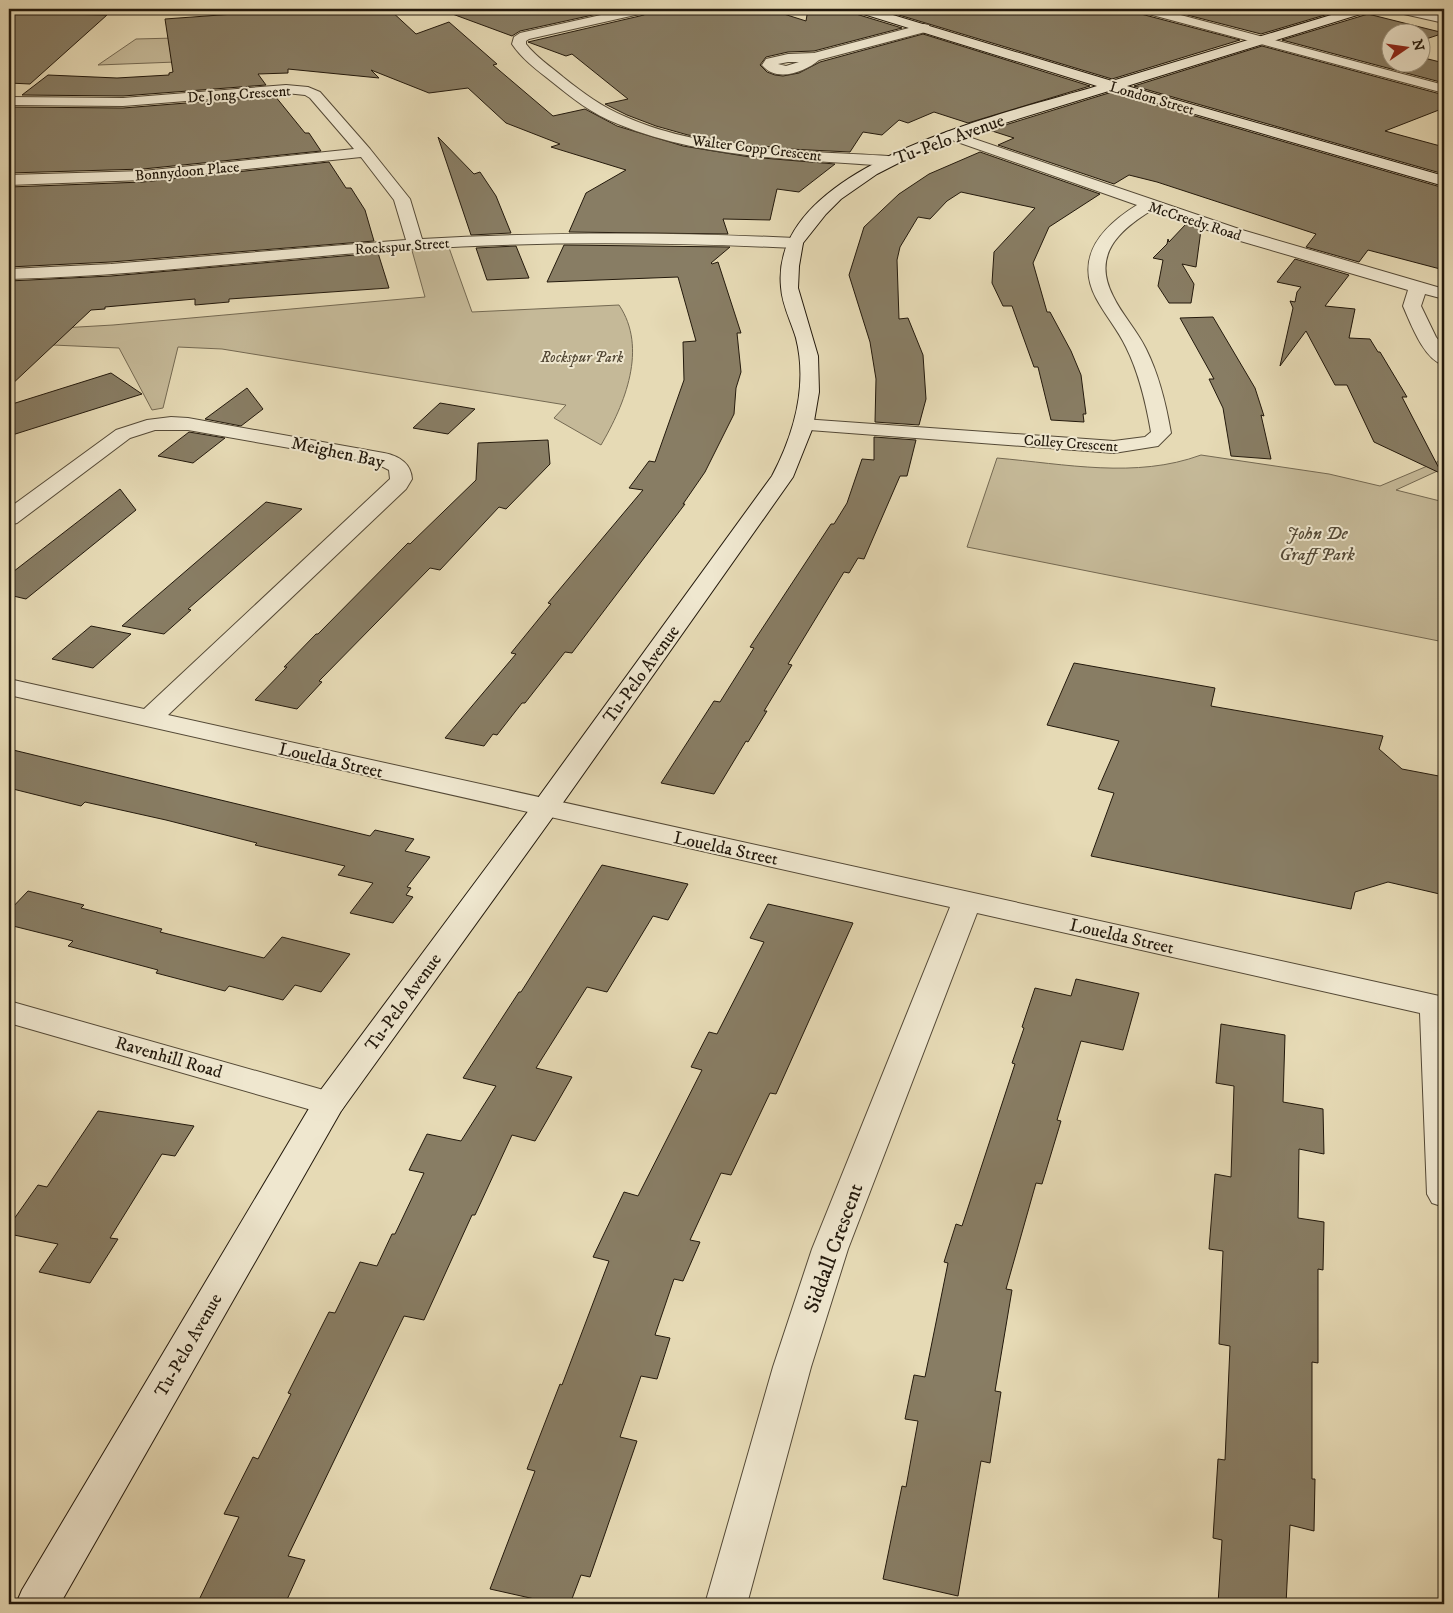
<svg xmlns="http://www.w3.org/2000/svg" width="1453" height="1613" font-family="'IM FELL DW Pica',serif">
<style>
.green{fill:#c5b998;stroke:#746952}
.building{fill:#887d64;stroke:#23190c}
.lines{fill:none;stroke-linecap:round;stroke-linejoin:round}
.street-casing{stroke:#544936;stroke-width:2}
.secondary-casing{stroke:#23190c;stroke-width:2}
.street{fill:#efe7cf;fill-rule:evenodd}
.secondary{fill:#efe7cf;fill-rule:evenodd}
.labels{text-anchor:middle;stroke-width:4;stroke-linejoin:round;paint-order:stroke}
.far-street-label{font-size:15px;fill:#23190c;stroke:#efe7cf}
.far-park-label{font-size:15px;font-style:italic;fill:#544936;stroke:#efe7cf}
.street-label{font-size:18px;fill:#23190c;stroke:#efe7cf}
.park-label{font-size:18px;font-style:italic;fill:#544936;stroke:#efe7cf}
.near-street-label{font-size:21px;fill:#23190c;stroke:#efe7cf}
</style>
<rect width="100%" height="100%" fill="#e6dab5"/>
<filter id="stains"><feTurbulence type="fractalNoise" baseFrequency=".004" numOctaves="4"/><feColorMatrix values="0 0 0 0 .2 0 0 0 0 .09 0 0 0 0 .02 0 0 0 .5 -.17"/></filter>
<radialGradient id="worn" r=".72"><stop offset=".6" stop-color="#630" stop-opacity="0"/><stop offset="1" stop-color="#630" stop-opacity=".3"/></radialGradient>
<path class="green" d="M175,38l1,24 -78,3 38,-26z
M448,245l24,67 147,-7c29,43 6,99 -18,140l-47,-27 12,-13 -344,-56 -44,-2 -15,61 -11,2 -33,-62 -110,-5v-12l104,-6 312,-28 -14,-50z
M1201,455l128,19 51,12 64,-27v9l-48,22 48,12v140l-477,-95 30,-89c68,6 139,21 204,-3z"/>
<path class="building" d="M303,9h86l27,25 33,-12 48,42 -4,1 60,51 32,-7 32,17 66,20 67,11 85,7 -36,28 -22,-3 -7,31 -47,-1 5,15 -159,-2 17,-39 40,-23 -75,-23 9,-3 -54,-21 -38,-35 -39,5 -58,-23 8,8 -91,-9v4l-30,1 8,11 -143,11 -101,-1 26,-20 69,3 52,-3v-2l4,-1 -8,-53z
M448,9h172l-100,22 -8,5 -65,-24z
M652,9h116l38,12 2,-12h45l3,5 46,14 -88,23 -26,1 -22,5 -6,8 7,7 8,3 8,1 16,-3 21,-11 103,-28 167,52 -122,37 -34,-11 -26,11 -9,-3 -17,15 -19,-3 -13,20 -61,-3 -68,-8 -33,-6 -32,-9 -29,-11 -22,-11 23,-5 -56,-45 -6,2 -38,-14 116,-27z
M879,9h258l4,5 99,26 -128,39z
M1164,9h181l-84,25z
M9,13l98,2 -77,69 -21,-1z
M1368,14l76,19 -24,8v-9h-30v30h30v-5l24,6v20l-162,-43z
M1262,46l182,49v13l-59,23 59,16v27l-310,-88z
M1112,92l332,96v82l-76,-20 -9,12 -53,-15 10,-13 -159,-52 -28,-7 -15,9 -116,-39 16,-7 -25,-8z
M275,96l30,37h4l12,18 -178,18 -134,4v-66l114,1z
M438,137l36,37 6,-2 16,24 15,37 -40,2z
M980,152l120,42 -51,33 -16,36 14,49h3l21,39 10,24 5,39h-3l1,8 -33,-2 -13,-53h-4l-22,-61h-9l-11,-23 2,-31 41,-44 -74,-16 -14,9 -17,18 -12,-2 -18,30 -3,13 2,59 9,-1 15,37 3,44 -7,26 -44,-3 1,-43 -6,-37 -21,-67 15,-48 35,-33 30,-20z
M329,162l17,26h5l14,22 9,31 -263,21 -102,5v-80l134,-5z
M1186,224l15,6 -5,37 -14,-3 12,20 -3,19h-22l-11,-17 5,-26 -10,-2 14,-14 1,-5 1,3z
M564,245l166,2 -19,16 1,1 6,-2 23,71h-4l4,39 -5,16 -2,26 -29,58 -22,32h2l-113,149 -7,-1 -40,51h-3l-25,32 -4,-1 -9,12 -39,-8 71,-84 -5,-1 40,-49 -3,-1 95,-113 -14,-2 20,-27 6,1 29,-82 -1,-38 13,-1 -18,-64 -131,5z
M516,246l13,32 -42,2 -11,-32z
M378,253l11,35 -160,11v3l-34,3v-6l-90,8v2l-14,1 -82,77v-106l102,-5z
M1295,259l54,16 -24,31 30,3 -6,29 21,1 8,13h2l27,45h-5l40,77 -68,-32 -27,-57h-12l-29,-54 -26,35 13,-58 -3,-7 5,1 2,-10 4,-5 -24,-5z
M1213,317l42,71 9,28 -3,-1 10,44 -40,-3 -8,-48 -14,-29h5l-34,-61z
M111,373l31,21 -133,42v-31z
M247,388l16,21 -22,17 -36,-7z
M440,403l35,6 -27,25 -35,-6z
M189,432l36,6 -32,25 -35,-7z
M874,437l42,3 -9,36h-7l-36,83 -6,-1 -9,15 -5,-1 -56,92 4,1 -28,46h3l-19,31 -2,-1 -32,53 -53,-11 53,-82 6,1 34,-54 -4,-1 81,-123h3l13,-21 15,-44 12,1z
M548,440l2,24 -44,45 -7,-2 -59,63 -10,-2 -111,113 3,1 -25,27 -42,-9 32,-33h-3l32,-33h2l90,-91 2,1 66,-64 2,-37z
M120,489l16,21 -110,89 -17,-4v-20z
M266,502l36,7 -114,100 3,1 -27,24 -42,-8z
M91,626l40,8 -38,34 -41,-9z
M1074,663l141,25 -4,18 172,30 -4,13 23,20 42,8v118l-56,-13 -33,10 -4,17 -260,-53 23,-63 -16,-4 21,-48 -72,-16z
M9,749l361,87 5,-6 39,9 -9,12 25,6 -23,30 4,1 -5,7 7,2 -20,26 -43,-10 23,-30 -35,-8 7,-9 -90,-21 2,-2 -91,-23 -81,-18 -4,4 -72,-18z
M602,865l86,19 -20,36 -15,-4 -46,76 -20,-5 -51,81 36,9 -37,64 -23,-6 -37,80h-3l-48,105 -20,-4 -116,240 17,4 -20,44h-88l42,-87 -15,-3 29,-57 5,2 33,-65 -3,-1 41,-81 6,1 25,-51 17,4 15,-32h3l29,-61 -15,-3 18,-36 34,7 35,-55 -33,-8 56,-86h2z
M28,891l56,14 -3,3 81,21 -2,3 104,26 18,-21 68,17 -29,38 -26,-7 -12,15 -54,-14 -4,5 -69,-18 2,-3 -90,-24 5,-5 -64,-16v-14z
M768,904l85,19 -77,171 -6,-1 -39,82 -10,-2 -31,67 10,2 -17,39 -9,-2 -19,56 15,3 -13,41 -16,-3 -21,61 17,4 -47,136 -9,-2 -11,29h-13l-67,-15 45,-118 -8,-2 33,-85 2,1 47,-124 -16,-4 31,-65 14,4 64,-126 -11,-3 18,-35 8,2 47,-92 -14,-4z
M1076,979l63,14 -16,57 -42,-9 -24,79 4,1 -19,63 -6,-1 -30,106 6,1 -17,101 6,1 -11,71 -9,-2 -23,135 -75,-17 19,-93 4,1 12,-66 -13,-2 9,-44 11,2 23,-114 -4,-1 12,-38 6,2 53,-162 -3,-1 12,-35 -2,-1 13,-39 36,8z
M1221,1024l64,11 -2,67 40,7 1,45 -25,-5 -1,69 26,4 -1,48 -5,-1v94l-6,-1v117h3l-1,52 -24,-6 -4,79h-68l4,-64 -9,-2 5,-79 7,1 5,-114 -11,-2 4,-93 -14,-2 6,-75 16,3 3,-91 -18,-3z
M98,1111l96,15 -19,30 -13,-2 -52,84 8,1 -28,44 -51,-11 19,-28 -49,-10v-8l29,-41 9,2z"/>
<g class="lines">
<defs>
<path id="street" d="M628,9h22l-6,4 -115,26 -3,2v3c10,13 24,22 37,33 20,16 39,30 63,40 76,34 180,34 262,39l5,2 3,3 -3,3 -5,2c-90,-7 -186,-7 -270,-42 -26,-10 -46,-26 -67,-43 -14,-11 -29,-22 -39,-37l2,-7 6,-4z
M1139,9h19l286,76v8l-303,-81z
M1393,9h22l29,6v8l-49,-11z
M924,24l5,1 1,3 -1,3 -110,29c-14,12 -43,23 -57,5l4,-6 22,-5 26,-1zM788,62h11l-13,4 -8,-2z
M286,85l22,2 12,5 50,57 40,50 12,40c125,-7 249,-7 373,-1l6,1 2,4 -2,4 -6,1c-127,-6 -253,-7 -380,1 -135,8 -270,27 -406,30v-10l102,-5 295,-24 -12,-40 -33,-43 -218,23 -134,5v-10l134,-4 211,-22 -44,-51 -5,-3 -19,-2 -163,13 -114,-1v-8l114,1z
M951,131l291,99 202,59v10l-19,-5 -4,12 15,31 8,10v18c-20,-5 -33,-41 -41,-59l5,-16 -178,-52 -78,-28c-34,21 -60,45 -39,86 9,19 24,34 33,53 13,26 20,55 25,84l-13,13 -44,7 -318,-24 -3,-4 3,-4 7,-2 311,22 31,-4 6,-5c-5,-29 -12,-59 -25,-85 -8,-17 -21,-32 -30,-49 -22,-42 7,-72 41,-93l-191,-67 -2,-3 2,-3z
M171,417l17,1 196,35c15,3 27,10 28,26l-6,10 -238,226 1276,282v210l-12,-4 -5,-9 -7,-181 -443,-100 -129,336 -37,118 -64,237h-42l68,-237 39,-118 138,-342 -941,-212v-16l135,30 246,-230 -1,-9 -14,-7 -187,-33h-33l-25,8 -113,85 -8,2v-17l107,-78 31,-10z
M9,1001l332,94 5,8 -5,8 -12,4 -320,-92z"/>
<path id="secondary" d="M855,9h18l239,72 239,-72h18l-2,3 -240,74 317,90v10l-332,-96 -156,48 -40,16 -39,20 -36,25 -15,15 -23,29 -4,23 -1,22 20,68 1,36 -6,35 -20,50 -238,337 -214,297 -281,493h-44l6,-14 295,-495 218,-293 237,-326c22,-42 36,-91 24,-138 -5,-17 -14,-33 -15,-51 -12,-124 228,-174 316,-201l-240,-74z"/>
</defs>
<use href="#street" class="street-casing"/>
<use href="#secondary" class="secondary-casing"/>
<use href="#street" class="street"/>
<use href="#secondary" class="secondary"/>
</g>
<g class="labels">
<g class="far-street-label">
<text transform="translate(239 94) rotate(-4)" y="5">De Jong Crescent</text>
<text transform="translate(1152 98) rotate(16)" y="5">London Street</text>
<text transform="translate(757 148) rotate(7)" y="5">Walter Copp Crescent</text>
<text transform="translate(187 171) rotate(-5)" y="5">Bonnydoon Place</text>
<text transform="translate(1195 221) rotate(18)" y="5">McCreedy Road</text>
<text transform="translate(402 246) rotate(-4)" y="5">Rockspur Street</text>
<text transform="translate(1071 443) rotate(4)" y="5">Colley Crescent</text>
</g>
<g class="far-park-label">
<text x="582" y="362">Rockspur Park</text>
</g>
<g class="street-label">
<text transform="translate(949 139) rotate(-20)" y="6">Tu-Pelo Avenue</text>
<text transform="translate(338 452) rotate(12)" y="6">Meighen Bay</text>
<text transform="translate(641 674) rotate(-54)" y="6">Tu-Pelo Avenue</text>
<text transform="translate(331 760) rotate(13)" y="6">Louelda Street</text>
<text transform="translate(726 848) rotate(12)" y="6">Louelda Street</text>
<text transform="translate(1122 936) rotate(13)" y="6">Louelda Street</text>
<text transform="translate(403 1002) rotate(-54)" y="6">Tu-Pelo Avenue</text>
<text transform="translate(169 1057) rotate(16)" y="6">Ravenhill Road</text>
<text transform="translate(188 1345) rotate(-60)" y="6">Tu-Pelo Avenue</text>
</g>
<g class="park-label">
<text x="1317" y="539">John De<tspan x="1317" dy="21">Graff Park</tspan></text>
</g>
<g class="near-street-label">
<text transform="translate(833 1248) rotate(-70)" y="7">Siddall Crescent</text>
</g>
</g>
<rect width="1453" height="1613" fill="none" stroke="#e6dab5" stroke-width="30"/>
<rect x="10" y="10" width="1433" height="1593" fill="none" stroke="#23190c" stroke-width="2.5"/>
<rect x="15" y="15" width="1423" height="1583" fill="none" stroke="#23190c"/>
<g transform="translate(1406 48) rotate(77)"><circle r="24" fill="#efe7cf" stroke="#9d9581"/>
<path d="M0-4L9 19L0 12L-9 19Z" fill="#8f2418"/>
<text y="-8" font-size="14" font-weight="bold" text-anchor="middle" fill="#23190c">N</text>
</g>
<rect width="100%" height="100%" filter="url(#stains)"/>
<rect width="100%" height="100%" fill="url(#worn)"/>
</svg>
